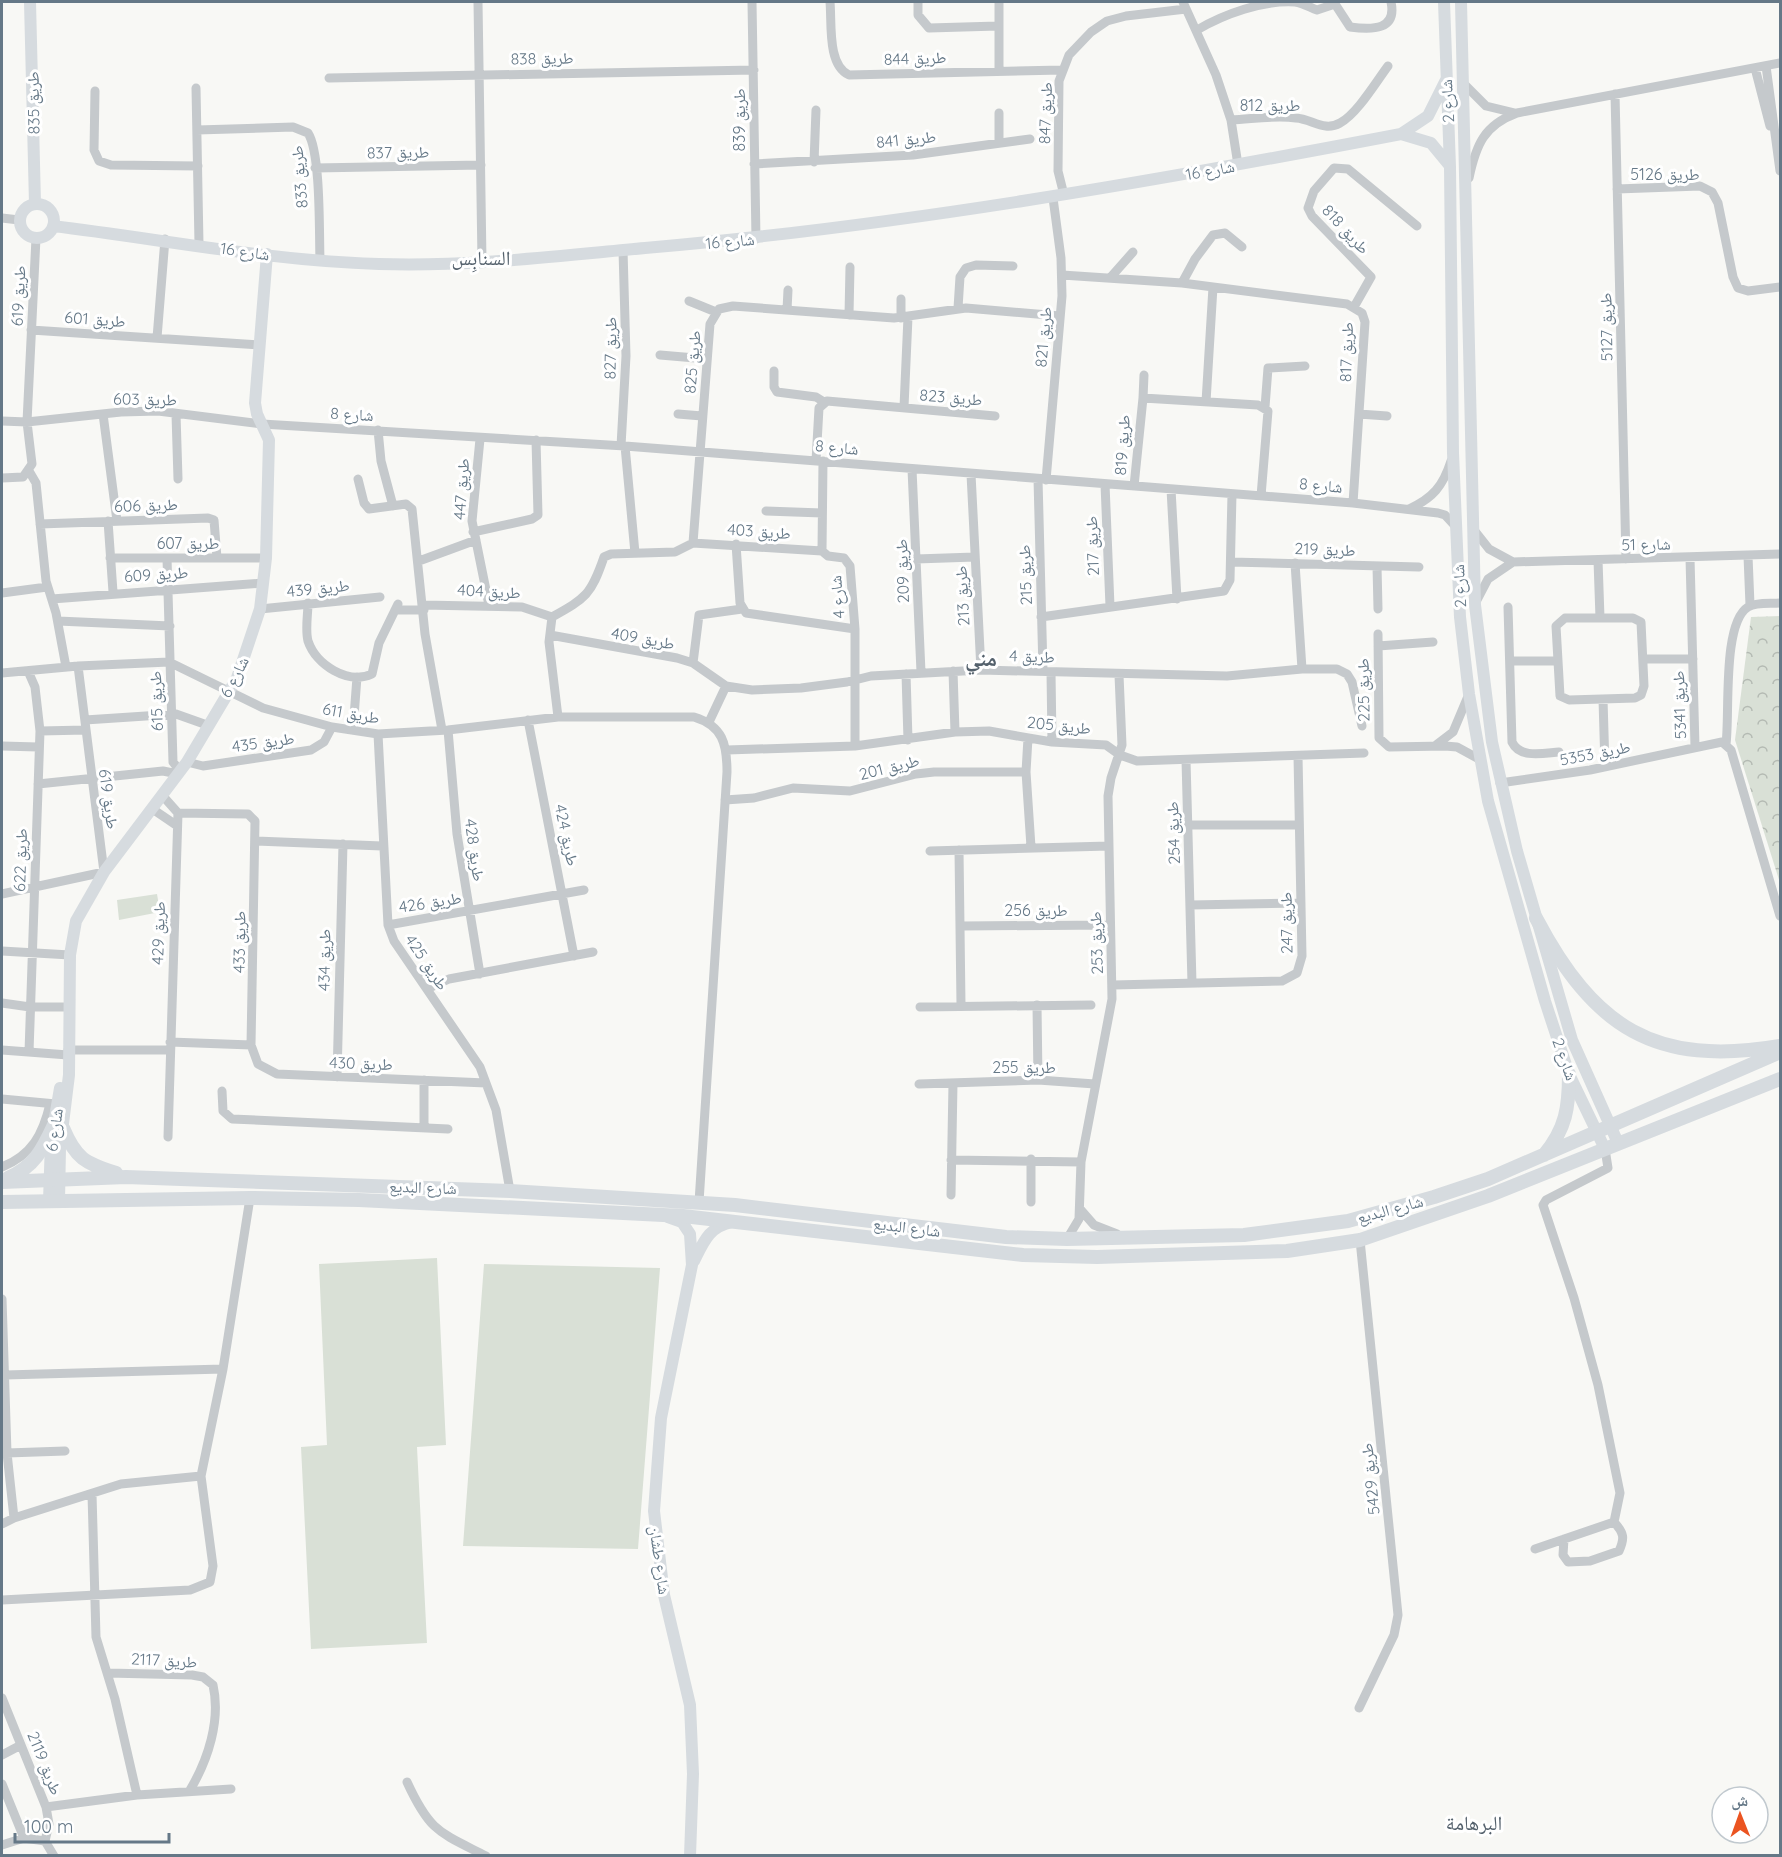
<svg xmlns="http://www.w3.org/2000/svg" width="1782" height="1857" font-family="Quicksand,'Noto Naskh Arabic',sans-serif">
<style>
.green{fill:#d9e0d6}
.forest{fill:url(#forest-crowns)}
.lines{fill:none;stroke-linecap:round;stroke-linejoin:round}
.street{stroke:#c5c9cc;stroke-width:9}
.secondary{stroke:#d6dbdf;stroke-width:12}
.primary{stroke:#d6dbdf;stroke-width:14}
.labels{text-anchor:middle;stroke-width:6;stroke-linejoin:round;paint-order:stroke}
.street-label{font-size:16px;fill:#657887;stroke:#fff}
.quarter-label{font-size:20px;fill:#54616c;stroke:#fff}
.district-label{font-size:22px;font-weight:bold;fill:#54616c;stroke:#fff}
</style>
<defs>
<pattern id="forest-crowns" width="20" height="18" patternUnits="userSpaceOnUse" patternTransform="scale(1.5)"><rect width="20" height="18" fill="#d9e0d6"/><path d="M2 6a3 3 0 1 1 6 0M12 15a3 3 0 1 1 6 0" fill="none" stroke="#b4bab3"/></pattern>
</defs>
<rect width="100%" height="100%" fill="#f8f8f5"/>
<path class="green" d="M157,894l3,18 -41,8 -2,-20z
M437,1258l9,187 -29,2 10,196 -116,6 -10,-202 26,-2 -8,-181z
M484,1264l176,4 -22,281 -175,-3z"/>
<path class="forest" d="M1780,616v267l-45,-143 16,-123z"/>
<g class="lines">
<path class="street" d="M478,2l4,259
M752,2l4,237
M830,2c2,21 -3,63 19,73l213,-5
M918,2v13l11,13 69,-2
M999,2v68
M1183,2l33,73 15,45 7,45
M1335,4l15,23c23,3 47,3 41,-25
M1197,30c27,-16 66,-30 98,-28 8,1 16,6 22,8l18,-6
M1766,66l14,105
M1755,68l15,58
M329,78l425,-8
M1463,83l23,23 29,7
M196,88l3,156
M95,91l-1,59 5,11 12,4 87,1
M1615,94l11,465
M999,113v30
M1231,120c22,-1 44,-5 65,-2 16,1 28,14 44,5 17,-9 36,-41 48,-57
M197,130l96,-3 15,6c13,20 11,100 12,127
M814,162l2,-52
M754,164l159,-9 117,-16
M315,168l166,-3
M1469,178c7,-33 15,-53 48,-65l263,-50
M1617,189l83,-3 12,6 6,11 15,74 5,11 10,3 32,-4
M1064,195l-6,-24 1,-90 10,-26 22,-23 16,-11 19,-5 60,-7
M2,218l17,2
M1062,275l120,8 165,21 15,9 3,9 -12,181
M1110,278l23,-26
M1182,283l13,-24 18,-24 12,-2 17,14
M689,301l27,11
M1354,307l17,-30 -59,-61 -4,-8 6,-17 20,-23 14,1 69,57
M958,308l2,-31 6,-9 10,-3 37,1
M787,310l1,-20
M849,315l1,-48
M901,318v-19
M31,330l228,15
M157,338l8,-99
M660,355l47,4
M774,371v16l3,5 39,5 8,5
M1143,398l1,-23
M1206,402l7,-115
M904,407l4,-90
M1265,407l3,-39 37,-2
M103,414l14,107
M176,414l2,65
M678,414l24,2
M1359,414l28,2
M2,421l25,1 94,-10 37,-1 104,13 363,22 728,57 85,10 7,2 12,13
M378,430l3,31 12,45
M480,439l-8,82 17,84
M621,446l5,-90 -3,-106
M625,446l10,107
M816,461l3,-53 8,-7 168,15
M823,461l-1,90 6,5 16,2 6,8 5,63v117
M912,469l9,203
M29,471l7,12 10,98 10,32 10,54
M971,474l10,196
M2,478l21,-1 9,-13 -5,-42 9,-184
M358,479l6,24 5,6 37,-5 6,5 13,125 17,96
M1038,479l5,191
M1046,480l16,-184 -1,-38 -8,-60
M1105,484l5,122
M1134,486l9,-88 115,7 10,6 -7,85
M1171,489l6,110
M1409,509c24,-11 34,-23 42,-48
M766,511l56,2
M108,521l5,71
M40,524l168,-6 6,2 3,38
M1474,530l15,19 24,13 267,-8
M473,532l59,-13 6,-4 -2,-75
M693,543l17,-219 9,-15 14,-3 161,12 72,-10 94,8
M736,544l4,59 6,10 109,16
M1748,556l2,49
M110,558h156
M167,558l6,204 7,9
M1690,558l5,189
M916,559l59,-2
M1598,560l2,58
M419,561l57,-21
M1231,562l188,5
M1295,563l7,106
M1377,566l1,43
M2,593l45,-6
M52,599l211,-16
M1477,600l11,-21 25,-17
M308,603c0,11 -3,27 0,38 8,24 40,44 64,33l7,-31 19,-39
M423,605l99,2 30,10c34,-19 39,-22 52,-60l7,-3 64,-2 18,-9 129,8
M1508,607l4,135c8,17 32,11 47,10
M260,609l120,-12
M395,610h29
M552,617l-3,25 9,75
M1041,617l183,-26 6,-11 2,-86
M1565,618h68l8,4 3,64 -3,9 -6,3 -66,2 -9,-4 -4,-70z
M58,621l112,5
M1378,634l1,104 10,9 56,-1 12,1 22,12
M550,635l127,23 16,5 33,23 26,4 49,-2 46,-6 24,-6 110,-6 246,6 75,-7h35l10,5 5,8 10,44
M1378,646l55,-4
M1644,659h49
M1510,661h47
M693,663l6,-48 43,-6
M28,671l7,16 5,44 -11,321
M953,671l2,61
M1051,672l1,70
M2,673l76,-7 91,-4 94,46 69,19 46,7 70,-4 110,-13h136c29,9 33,27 33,55l-28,430
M906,674l2,66
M1603,699l2,68
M85,720l91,-6 31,11
M528,720l46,236
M709,722l17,-36
M353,730l4,-53
M448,730l9,104 23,140
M40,731l46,-1
M378,734l10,191 6,16 86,126 16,43 14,81
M1028,738l-2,34 5,75
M1726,744c4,-30 -4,-121 22,-137 8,-5 23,-3 32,-4
M1436,745l17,-13 16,-38
M2,746l36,1
M727,750l128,-4 100,-14 34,-1 63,11 54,3 14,10 17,6 227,-8
M1186,760l6,223
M187,762l16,4 108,-16 13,-8 8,-15
M1500,783l90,-13 132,-28 9,8 49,166
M38,784l125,-13 15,3
M162,795l16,18
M725,800l29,-2 39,-10 57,3 66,-17 18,-2h92
M151,808l25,17
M178,813l70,1 7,7 -4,224 7,19 19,10 209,9
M1188,825h111
M256,841l126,5
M959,850l2,155
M930,851l179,-5
M2,894l102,-22 -26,-206
M1190,905l111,-2
M388,925l196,-35
M962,926l148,-1
M2,951l68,4
M1113,985l169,-4 15,-8 5,-17 -4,-200
M427,989l22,-10 144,-27
M2,1003l28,4h39
M1037,1005l1,75
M920,1007l171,-2
M170,1042l81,3
M2,1050l66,5
M68,1050h101
M337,1077l6,-233
M424,1080v48
M919,1084l119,-4 57,4
M222,1091l1,20 9,8 216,10
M2,1099l54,5
M168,1137l10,-324
M1031,1159v43
M951,1160l130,2
M2,1167c30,-12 41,-33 48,-63
M951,1195l2,-112
M1080,1209l14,16 23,9
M1067,1239l12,-20 2,-57 31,-163 -4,-203 3,-18 11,-33 -3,-70
M2,1299l5,154 7,65
M5,1375l218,-6
M7,1453l58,-2
M92,1494l4,143 19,62 22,96
M2,1524l12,-6 107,-34 80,-8
M1564,1539l-1,16 5,7 22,-1 29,-10c6,-13 5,-18 -5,-29
M1535,1549l79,-27 6,-29 -22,-108 -24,-87 -31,-93 3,-5 62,-32 -3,-19
M2,1600l188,-10 20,-8 3,-16 -12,-90 22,-107 27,-171
M108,1673l84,2 11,2 10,8c8,35 -5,75 -23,105
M2,1698l44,109 3,17 -4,17
M1359,1708l35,-73 4,-20 -38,-375
M2,1755l19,-10
M407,1782c23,50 32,50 79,74
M2,1784l22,54
M46,1807l91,-12 94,-6
M45,1841l9,15
M2,1845l22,-7 21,3"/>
<path class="secondary" d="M30,2l5,202
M1444,2l6,165 3,286 7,164 9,77 19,107 57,200 24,73 36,75
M1461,2l14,603 17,137 25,109 55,189 46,103
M1401,134l30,9 19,23
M20 221a17 17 0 1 1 34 0a17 17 0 1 1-34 0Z
M53,226c108,13 217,35 326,38 88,3 178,-8 266,-16 254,-22 505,-66 756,-114l27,-18 18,-36
M49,1201l2,-60 9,-53
M59,1201l1,-53 9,-73 1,-120 6,-34 28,-49 83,-110 50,-84 23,-69 6,-51 3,-118 -12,-26 -2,-11 12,-149
M668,1217l14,5 8,12 2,31 -31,153 -7,93 10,84 26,110 3,69 -3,82
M694,1261c10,-20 15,-34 38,-39"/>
<path class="primary" d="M1536,918c58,110 119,149 244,128
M63,1128c13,31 22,35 53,45
M1544,1155c22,-26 25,-48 25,-81
M8,1178c26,-11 35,-29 46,-53
M2,1182l124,-5 384,14 225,14 271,32 61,2 177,-4 104,-14 86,-24 54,-18 292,-127
M2,1202l248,-4 109,2 324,16 340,39 74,2 190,-6 73,-11 128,-44 292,-117"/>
</g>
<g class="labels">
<g class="street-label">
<text transform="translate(542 58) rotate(-1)" y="6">طريق 838</text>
<text transform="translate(915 58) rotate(-2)" y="6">طريق 844</text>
<text transform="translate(1447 101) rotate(-93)" y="6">شارع 2</text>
<text transform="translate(33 103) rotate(-91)" y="6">طريق 835</text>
<text x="1270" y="111">طريق 812</text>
<text transform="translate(1045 113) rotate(-88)" y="6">طريق 847</text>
<text transform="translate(739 120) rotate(-90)" y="6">طريق 839</text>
<text transform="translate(906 139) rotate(-6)" y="6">طريق 841</text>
<text transform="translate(398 152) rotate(-1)" y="6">طريق 837</text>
<text transform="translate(1210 170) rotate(-10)" y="6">شارع 16</text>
<text x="1665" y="180">طريق 5126</text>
<text transform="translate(299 177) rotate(-95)" y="6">طريق 833</text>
<text transform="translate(1346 229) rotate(47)" y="6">طريق 818</text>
<text transform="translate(730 241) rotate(-5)" y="6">شارع 16</text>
<text transform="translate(245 251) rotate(8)" y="6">شارع 16</text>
<text transform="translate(18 296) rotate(-87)" y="6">طريق 619</text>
<text transform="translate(95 319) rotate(4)" y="6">طريق 601</text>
<text transform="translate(1606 327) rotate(-91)" y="6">طريق 5127</text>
<text transform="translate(1043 337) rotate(-85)" y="6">طريق 821</text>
<text transform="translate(610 348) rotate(-89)" y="6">طريق 827</text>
<text transform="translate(1346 352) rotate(-88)" y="6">طريق 817</text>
<text transform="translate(692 362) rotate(-85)" y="6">طريق 825</text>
<text transform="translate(951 397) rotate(5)" y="6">طريق 823</text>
<text transform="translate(145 399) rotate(1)" y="6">طريق 603</text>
<text transform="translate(352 414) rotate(3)" y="6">شارع 8</text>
<text transform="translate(1122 445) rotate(-86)" y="6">طريق 819</text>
<text transform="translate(837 447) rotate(5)" y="6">شارع 8</text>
<text transform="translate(1321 485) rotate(5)" y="6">شارع 8</text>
<text transform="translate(461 489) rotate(-86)" y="6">طريق 447</text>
<text transform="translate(146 505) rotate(-2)" y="6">طريق 606</text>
<text transform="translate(759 531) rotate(4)" y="6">طريق 403</text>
<text x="188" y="549">طريق 607</text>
<text transform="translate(1646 544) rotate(-1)" y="6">شارع 51</text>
<text transform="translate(1092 546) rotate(-92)" y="6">طريق 217</text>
<text transform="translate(1325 549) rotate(2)" y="6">طريق 219</text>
<text transform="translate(902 571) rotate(-92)" y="6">طريق 209</text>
<text transform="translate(156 574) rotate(-4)" y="6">طريق 609</text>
<text transform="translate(1025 575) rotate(-92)" y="6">طريق 215</text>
<text transform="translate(1459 586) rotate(-93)" y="6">شارع 2</text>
<text transform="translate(318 588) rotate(-6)" y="6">طريق 439</text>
<text transform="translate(489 591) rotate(3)" y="6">طريق 404</text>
<text transform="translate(962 596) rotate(-93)" y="6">طريق 213</text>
<text transform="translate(837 597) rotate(-95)" y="6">شارع 4</text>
<text transform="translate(643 638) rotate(10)" y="6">طريق 409</text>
<text transform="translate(1032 656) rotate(2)" y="6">طريق 4</text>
<text transform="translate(234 677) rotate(-63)" y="6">شارع 6</text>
<text transform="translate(1363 690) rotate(-91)" y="6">طريق 225</text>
<text transform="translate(156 701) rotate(-92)" y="6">طريق 615</text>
<text transform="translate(1679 705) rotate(-92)" y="6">طريق 5341</text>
<text transform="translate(351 713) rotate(10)" y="6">طريق 611</text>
<text transform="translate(1059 725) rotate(6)" y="6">طريق 205</text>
<text transform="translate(263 742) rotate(-8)" y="6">طريق 435</text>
<text transform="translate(1595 753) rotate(-11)" y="6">طريق 5353</text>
<text transform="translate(889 767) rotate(-14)" y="6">طريق 201</text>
<text transform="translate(109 799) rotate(82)" y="6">طريق 619</text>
<text transform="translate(1173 833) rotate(-92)" y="6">طريق 254</text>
<text transform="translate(567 835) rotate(78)" y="6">طريق 424</text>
<text transform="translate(475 850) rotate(82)" y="6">طريق 428</text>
<text transform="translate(20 860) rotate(-88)" y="6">طريق 622</text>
<text transform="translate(430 902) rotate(-9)" y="6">طريق 426</text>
<text x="1036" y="916">طريق 256</text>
<text transform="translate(1286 923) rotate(-91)" y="6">طريق 247</text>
<text transform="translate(158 933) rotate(-88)" y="6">طريق 429</text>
<text transform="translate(239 942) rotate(-89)" y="6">طريق 433</text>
<text transform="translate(1096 943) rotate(-92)" y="6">طريق 253</text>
<text transform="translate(324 960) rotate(-89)" y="6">طريق 434</text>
<text transform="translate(427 962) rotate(56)" y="6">طريق 425</text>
<text transform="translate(1565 1059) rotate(70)" y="6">شارع 2</text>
<text transform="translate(361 1063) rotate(2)" y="6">طريق 430</text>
<text x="1024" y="1073">طريق 255</text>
<text transform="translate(54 1130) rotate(-82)" y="6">شارع 6</text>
<text transform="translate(423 1187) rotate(2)" y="6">شارع البديع</text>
<text transform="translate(1390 1209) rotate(-15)" y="6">شارع البديع</text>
<text transform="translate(907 1227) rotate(7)" y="6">شارع البديع</text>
<text transform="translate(1370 1479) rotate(-96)" y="6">طريق 5429</text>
<text transform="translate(660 1560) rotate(82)" y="6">شارع طشان</text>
<text transform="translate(164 1660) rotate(3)" y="6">طريق 2117</text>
<text transform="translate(45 1763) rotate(68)" y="6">طريق 2119</text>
</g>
<g class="quarter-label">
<text x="481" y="265">السنابِس</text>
<text x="1474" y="1830">البرهامة</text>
</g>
<g class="district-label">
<text x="981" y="666">مني</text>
</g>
</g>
<rect width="1782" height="1857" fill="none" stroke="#657887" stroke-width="6"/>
<g transform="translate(1740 1815) rotate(359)"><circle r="28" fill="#ffffff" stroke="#c1c9cf" stroke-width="1.5"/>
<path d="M0-4.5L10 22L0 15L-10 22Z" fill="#eb5421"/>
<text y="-9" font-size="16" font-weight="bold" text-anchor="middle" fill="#657887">ش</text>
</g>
<path d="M15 1833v9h154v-9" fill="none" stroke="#657887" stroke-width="3"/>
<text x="24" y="1833" font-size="18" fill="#657887" stroke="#ffffff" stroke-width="4.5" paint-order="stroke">100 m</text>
</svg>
